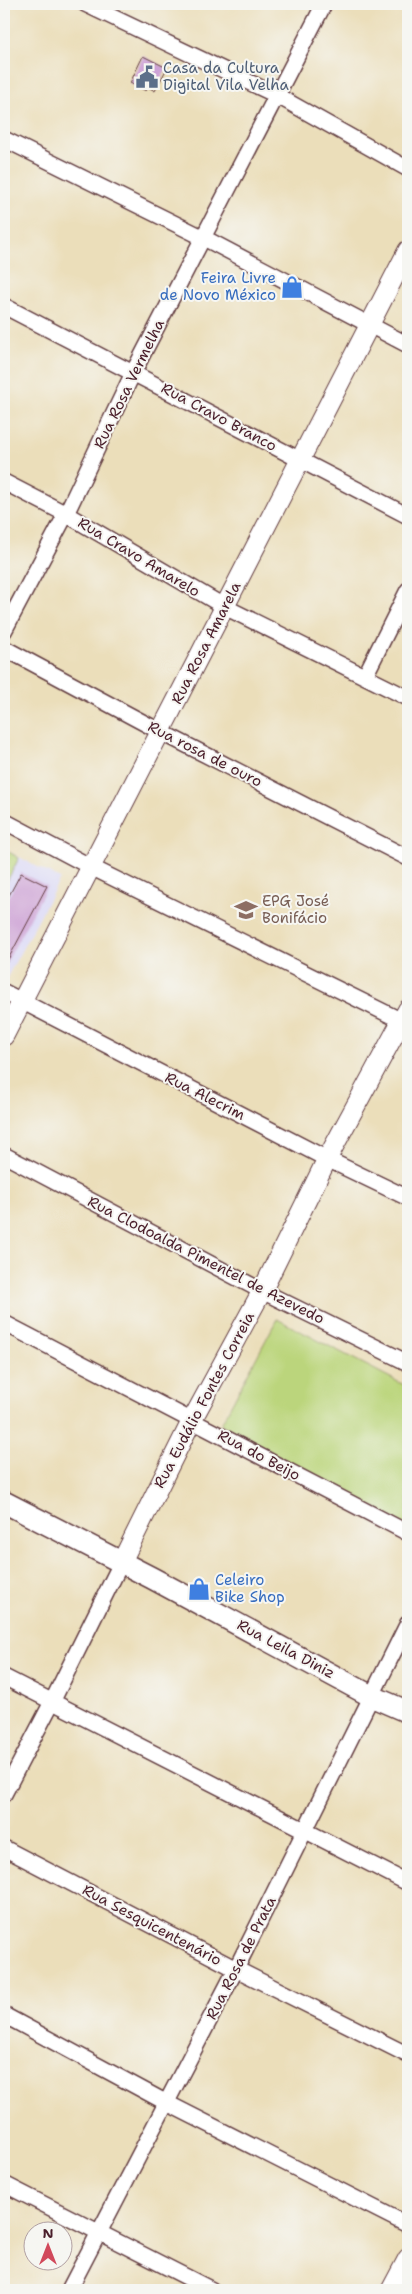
<svg xmlns="http://www.w3.org/2000/svg" width="412" height="2294" font-family="'Shantell Sans',sans-serif">
<style>
.built{fill:#d9d7f8}
.green{fill:#bbd57b;stroke:#827a53}
.building{fill:#cda2d6}
.lines{fill:none;stroke-linecap:round;stroke-linejoin:round}
.minor-casing{stroke:#623c40;stroke-width:18}
.tertiary-casing{stroke:#623c40;stroke-width:21}
.secondary-casing{stroke:#623c40;stroke-width:24}
.minor{stroke:#fff;stroke-width:15}
.tertiary{stroke:#fff;stroke-width:19}
.secondary{stroke:#fff;stroke-width:21}
.labels{text-anchor:middle;stroke-width:4;stroke-linejoin:round;paint-order:stroke}
.service-label{font-size:15px;fill:#4e5e75;stroke:#f6f6f2;text-anchor:start}
.shop-label{font-size:15px;fill:#366cbe;stroke:#f6f6f2;text-anchor:end}
.street-label{font-size:15px;fill:#4a1f2b;stroke:#f6f6f2}
.education-label{font-size:15px;fill:#785e54;stroke:#f6f6f2;text-anchor:start}
</style>
<rect width="100%" height="100%" fill="#f6f6f2"/>
<filter id="ink" filterUnits="userSpaceOnUse"><feTurbulence type="fractalNoise" baseFrequency=".02" numOctaves="2"/><feDisplacementMap in="SourceGraphic" scale="10" xChannelSelector="R" yChannelSelector="G"/><feConvolveMatrix kernelMatrix="1 2 1 2 8 2 1 2 1" color-interpolation-filters="sRGB"/></filter>
<filter id="wash" filterUnits="userSpaceOnUse"><feTurbulence type="fractalNoise" baseFrequency=".0096" numOctaves="4" result="noise"/><feDisplacementMap in="SourceGraphic" scale="20" xChannelSelector="R" yChannelSelector="G"/><feGaussianBlur stdDeviation="1.12" result="paint"/><feColorMatrix in="noise" values="0 0 0 0 0 0 0 0 0 0 0 0 0 0 0 0 0 1.4 0 .05"/><feComposite in="paint" operator="in"/></filter>
<g filter="url(#wash)">
<rect width="100%" height="100%" fill="#ebdeba"/>
<path class="built" d="M4,849l56,30 -55,102h-1z"/>
<path class="green" d="M4,849l15,9 -15,29z
M277,1319l131,68v140l-187,-103z"/>
<g id="blocks">
<path class="building" d="M143,56l24,12 -12,23 -7,-4 -2,4 -16,-8z
M21,873l26,13 -43,81v-62z"/>
</g>
</g>
<g filter="url(#ink)">
<use href="#blocks" fill-opacity="0" stroke="#623c40" stroke-width="1"/>
<g class="lines">
<defs>
<path id="minor" d="M85,4l191,91 132,74
M4,139l200,99 204,107
M4,306l404,210
M4,482l62,32 159,93 183,91
M4,631l62,-117 68,-143 190,-367
M4,648l157,84 247,126
M365,676l43,-86
M4,821l87,46 317,157
M4,992l323,167 81,39
M4,1155l258,136 146,72
M4,1323l404,210
M4,1677l404,206
M4,1794l48,-92 69,-139
M4,1848l232,121 172,86
M4,2015l163,88 241,122
M4,2184l208,106
M69,2290l167,-321 172,-346"/>
<path id="tertiary" d="M4,1036l404,-786
M121,1563l71,-143 70,-129 65,-132 81,-150
M391,2290l17,-32"/>
<path id="secondary" d="M4,1502l148,76 219,118 37,16"/>
</defs>
<use href="#minor" class="minor-casing"/>
<use href="#tertiary" class="tertiary-casing"/>
<use href="#secondary" class="secondary-casing"/>
<use href="#minor" class="minor"/>
<use href="#tertiary" class="tertiary"/>
<use href="#secondary" class="secondary"/>
</g>
</g>
<defs>
<symbol id="civic-bare" viewBox="-9 -9 18 18"><path d="M-.6-6.5H3V-4.5H.6V-3L4-1V1h2V6H-6V1h2V-1L-.6-3ZM-1.2 2.5V6h2.4V2.5Z" fill="#5c6f8a" stroke="#f6f6f2" stroke-width="2.5" paint-order="stroke"/></symbol>
<symbol id="shop-bare" viewBox="-9 -9 18 18"><path d="M-5-2.5h2.3a2.7 3.5 0 0 1 5.4 0H5L5.5 6h-11ZM-1.5-2.5h3a1.5 2.3 0 0 0-3 0Z" fill="#3f7fe0" stroke="#f6f6f2" stroke-width="2.5" paint-order="stroke"/></symbol>
<symbol id="school-bare" viewBox="-9 -9 18 18"><path d="M0-5L7-2L0 1L-7-2ZM-4 1L0 2.5L4 1V4Q0 6-4 4Z" fill="#8d6e63" stroke="#f6f6f2" stroke-width="2.5" paint-order="stroke"/></symbol>
</defs>
<g fill-rule="evenodd">
<use href="#civic-bare" x="131" y="61" width="32" height="32"/>
<use href="#shop-bare" x="276" y="271" width="32" height="32"/>
<use href="#school-bare" x="230" y="894" width="32" height="32"/>
<use href="#shop-bare" x="183" y="1573" width="32" height="32"/>
</g>
<g class="labels">
<g class="service-label">
<text x="163" y="73">Casa da Cultura<tspan x="163" dy="17">Digital Vila Velha</tspan></text>
</g>
<g class="shop-label">
<text x="276" y="283">Feira Livre<tspan x="276" dy="17">de Novo México</tspan></text>
<text x="215" y="1585" text-anchor="start">Celeiro<tspan x="215" dy="17">Bike Shop</tspan></text>
</g>
<g class="street-label">
<text transform="translate(129 384) rotate(-64)" y="5">Rua Rosa Vermelha</text>
<text transform="translate(219 417) rotate(28)" y="5">Rua Cravo Branco</text>
<text transform="translate(139 557) rotate(31)" y="5">Rua Cravo Amarelo</text>
<text transform="translate(206 643) rotate(-63)" y="5">Rua Rosa Amarela</text>
<text transform="translate(205 754) rotate(27)" y="5">Rua rosa de ouro</text>
<text transform="translate(205 1096) rotate(27)" y="5">Rua Alecrim</text>
<text transform="translate(206 1260) rotate(27)" y="5">Rua Clodoalda Pimentel de Azevedo</text>
<text transform="translate(204 1400) rotate(-62)" y="5">Rua Eudálio Fontes Correia</text>
<text transform="translate(259 1455) rotate(28)" y="5">Rua do Beijo</text>
<text transform="translate(286 1649) rotate(28)" y="5">Rua Leila Diniz</text>
<text transform="translate(152 1925) rotate(28)" y="5">Rua Sesquicentenário</text>
<text transform="translate(241 1958) rotate(-63)" y="5">Rua Rosa de Prata</text>
</g>
<g class="education-label">
<text x="262" y="906">EPG José<tspan x="262" dy="17">Bonifácio</tspan></text>
</g>
</g>
<rect width="412" height="2294" fill="none" stroke="#f6f6f2" stroke-width="20"/>
<g transform="translate(48 2246)"><circle r="24" fill="#f6f6f2" stroke="#b1a0a2"/>
<path d="M0-4L9 19L0 12L-9 19Z" fill="#d1495b"/>
<text y="-8" font-size="14" font-weight="bold" text-anchor="middle" fill="#4a1f2b">N</text>
</g>
</svg>
